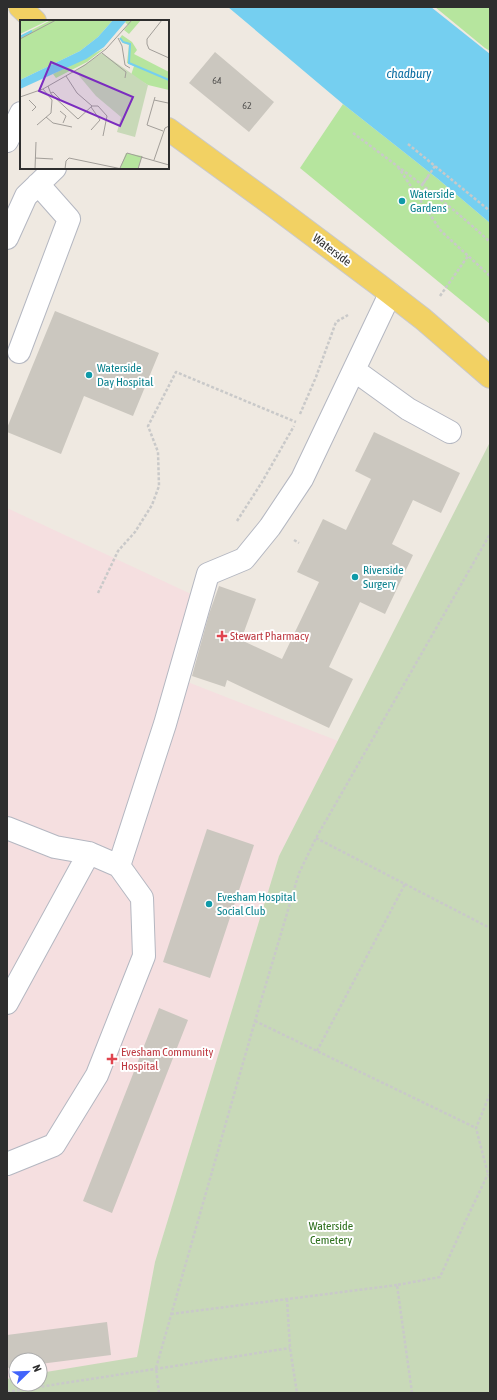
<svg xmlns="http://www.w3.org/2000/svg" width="497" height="1400" font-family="'Asap Condensed',sans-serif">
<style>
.medical{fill:#f5dfe0}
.green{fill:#b6e59e}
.cemetery{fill:#c8d9b8}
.water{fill:#75cff0}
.building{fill:#cbc7bf}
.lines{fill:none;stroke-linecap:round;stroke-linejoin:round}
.minor-casing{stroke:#b4b7c1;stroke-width:24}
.major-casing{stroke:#c9c9c9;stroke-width:24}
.path{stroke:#c9c9c9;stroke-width:2.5;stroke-dasharray:3 2;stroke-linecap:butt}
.minor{stroke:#fff;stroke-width:22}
.major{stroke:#f2d163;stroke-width:22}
.culture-dot{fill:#0f9aa8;stroke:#fff;stroke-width:1.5}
.health-dot{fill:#e0444e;stroke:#fff;stroke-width:1.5}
.labels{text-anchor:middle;stroke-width:4;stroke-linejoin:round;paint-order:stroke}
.number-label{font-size:10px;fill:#555452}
.culture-label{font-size:12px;fill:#0d838f;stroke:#fff;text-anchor:start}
.street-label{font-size:12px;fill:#2e2e2e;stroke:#fff}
.health-label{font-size:12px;fill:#be3a42;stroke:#fff;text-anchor:start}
.park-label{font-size:12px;fill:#2c6e1b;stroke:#fff}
.water-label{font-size:13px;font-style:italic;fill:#0d6fa3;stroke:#fff}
.inset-river{fill:none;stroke:#75cff0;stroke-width:2}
.inset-road{fill:none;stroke:#a29e99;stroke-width:1}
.view{fill:#7b2cbf;fill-opacity:0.15;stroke:#7b2cbf;stroke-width:2}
.inset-edge{fill:none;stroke:#2e2e2e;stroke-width:2}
</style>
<rect width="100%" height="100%" fill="#efe9e1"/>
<path class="medical" d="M7,508l199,93 -26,78 158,62 -59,115 -124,406 -18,96 -97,15v-13h-24v17l-9,2z"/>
<path class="green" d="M435,7h55v44l-5,-3z
M343,104l95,75 52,44v101l-190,-156z"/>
<path class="cemetery" d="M490,442v951h-483v-14l9,-2v7h24v-11l97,-16 18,-95 124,-406z"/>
<path class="water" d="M228,7h203l59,47v169l-52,-44 -95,-75z"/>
<path class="building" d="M215,52l59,50 -25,30 -60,-49z
M55,311l104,42 -26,63 -49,-20 -23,58 -54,-22v-4z
M374,432l86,41 -19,40 -28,-13 -21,44 21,11 -28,59 -25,-12 -31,65 24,12 -24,49 -102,-48 -2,7 -33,-11 17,-62 10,-28 37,13 -15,41 41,19 37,-77 -22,-10 26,-53 23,11 25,-51 -16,-8z
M207,829l47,16 -44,133 -47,-16z
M159,1008l29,12 -76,193 -29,-12z
M107,1322l4,33 -71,9v-4h-24v7l-9,1v-33z"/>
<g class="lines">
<defs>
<path id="minor" d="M7,141l14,-28
M7,238l19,-42 29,-28
M19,352l50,-133 -31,-35
M354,370l54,39 42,23
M7,828l48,19 34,6 30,13 46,-142 43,-150 36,-15 26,-32 32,-48 88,-185
M7,1003l82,-150
M7,1164l47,-19 43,-70 47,-119 -2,-58 -23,-32"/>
<path id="major" d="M20,7l15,14
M168,129l107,78 104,78 44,34 67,58"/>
</defs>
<use href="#minor" class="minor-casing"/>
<use href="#major" class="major-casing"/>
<path class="path" d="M353,133c47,35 94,69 137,109
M408,144l82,67
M398,167l43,64 49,45
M428,177l-6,8 13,-19
M440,296l28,-40
M300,414l16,-37 20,-55 12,-7
M237,521l25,-39 32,-56
M294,540l5,3
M98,593l20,-42 17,-19 17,-27 7,-19 -1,-34 -10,-26 28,-54 120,50
M316,838l174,90
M255,1021l221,107
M317,1051l88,-167
M490,1094l-14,34 12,46 2,3
M287,1299l3,49 7,45
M171,1314l226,-29
M7,1392l283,-44
M159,1393l-3,-25 99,-347 44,-148 17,-35 174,-304
M412,1393l-15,-108 43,-8 26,-57 22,-46"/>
<use href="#minor" class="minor"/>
<use href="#major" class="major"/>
</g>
<g class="culture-dot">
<circle cx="402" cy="201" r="4"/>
<circle cx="89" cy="375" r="4"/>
<circle cx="355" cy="577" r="4"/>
<circle cx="209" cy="904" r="4"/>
</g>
<g class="health-dot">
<path d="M220 630h4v4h4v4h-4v4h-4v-4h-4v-4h4z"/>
<path d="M110 1053h4v4h4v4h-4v4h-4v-4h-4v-4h4z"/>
</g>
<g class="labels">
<g class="number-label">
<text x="217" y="84">64</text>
<text x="247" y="109">62</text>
</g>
<g class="culture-label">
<text x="410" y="198">Waterside<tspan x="410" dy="14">Gardens</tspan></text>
<text x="97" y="372">Waterside<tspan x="97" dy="14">Day Hospital</tspan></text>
<text x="363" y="574">Riverside<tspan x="363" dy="14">Surgery</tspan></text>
<text x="217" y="901">Evesham Hospital<tspan x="217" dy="14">Social Club</tspan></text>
</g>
<g class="street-label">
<text transform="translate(332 250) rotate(37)" y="4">Waterside</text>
</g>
<g class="health-label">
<text x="230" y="640">Stewart Pharmacy</text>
<text x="121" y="1056">Evesham Community<tspan x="121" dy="14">Hospital</tspan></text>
</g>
<g class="park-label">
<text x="331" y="1230">Waterside<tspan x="331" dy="14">Cemetery</tspan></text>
</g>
<g class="water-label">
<text x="409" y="78">chadbury</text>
</g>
</g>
<g transform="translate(20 20)">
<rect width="149" height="149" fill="#efe9e1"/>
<path d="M0,0h29l-29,14zM31,0h62l-15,17 -18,14 -60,29v-44zM107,0h14l-12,14 -5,-4 4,-5 -3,-3zM102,15l10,7 5,8 -3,4 35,18v18l-21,-5 -17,-10 3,-9 -7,-3 2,-18 -6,-2 -3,-5zM85,28l-18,14 -31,16 -3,-4zM106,133l16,3 -4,13 -18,-1z" fill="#b6e59e"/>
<path d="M82,33l46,32 -13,52 -18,-5 4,-15 -25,-21 -21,-25z" fill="#c8d9b8"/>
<path d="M93,0h14l-23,27 -18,12 -66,30v-9l60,-29 18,-14z" fill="#75cff0"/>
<path class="inset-river" d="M0,17l12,-6M100,18l3,4 7,2 -1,19 40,17"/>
<path class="inset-road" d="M142,0l-15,19v5l2,5 20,9M98,18l4,8 3,19 5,3M0,19l36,-19M82,33l24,19 -1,6M28,66l3,8 27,25 14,-13 -15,-13 -11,-17M31,73l2,-1 7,7M0,77l23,-8 42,-24 21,-16 26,-29M135,77l-8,28 16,6M9,80l7,7 -4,4M134,80l14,3M72,86h6l9,10 -4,20M71,87l9,13 -9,10M40,91l6,5 -3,7M26,97l7,6 19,4M17,105l14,-12 1,-13 -9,-11M15,138l18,1M134,140l11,-32 4,-2M100,148l7,-15 42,12M15,149l1,-27M45,149l1,-8 3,-3 53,11M118,149l4,-13"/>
<path class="view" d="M31,42l82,35 -13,29 -81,-35z"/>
<rect width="149" height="149" class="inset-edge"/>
</g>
<rect width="497" height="1400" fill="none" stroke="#2e2e2e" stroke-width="16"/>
<g transform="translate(28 1372) rotate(67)"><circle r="19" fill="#ffffff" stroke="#ababab"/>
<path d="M0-3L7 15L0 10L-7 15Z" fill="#4264fb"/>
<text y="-6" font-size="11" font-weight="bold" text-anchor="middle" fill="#2e2e2e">N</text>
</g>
</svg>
